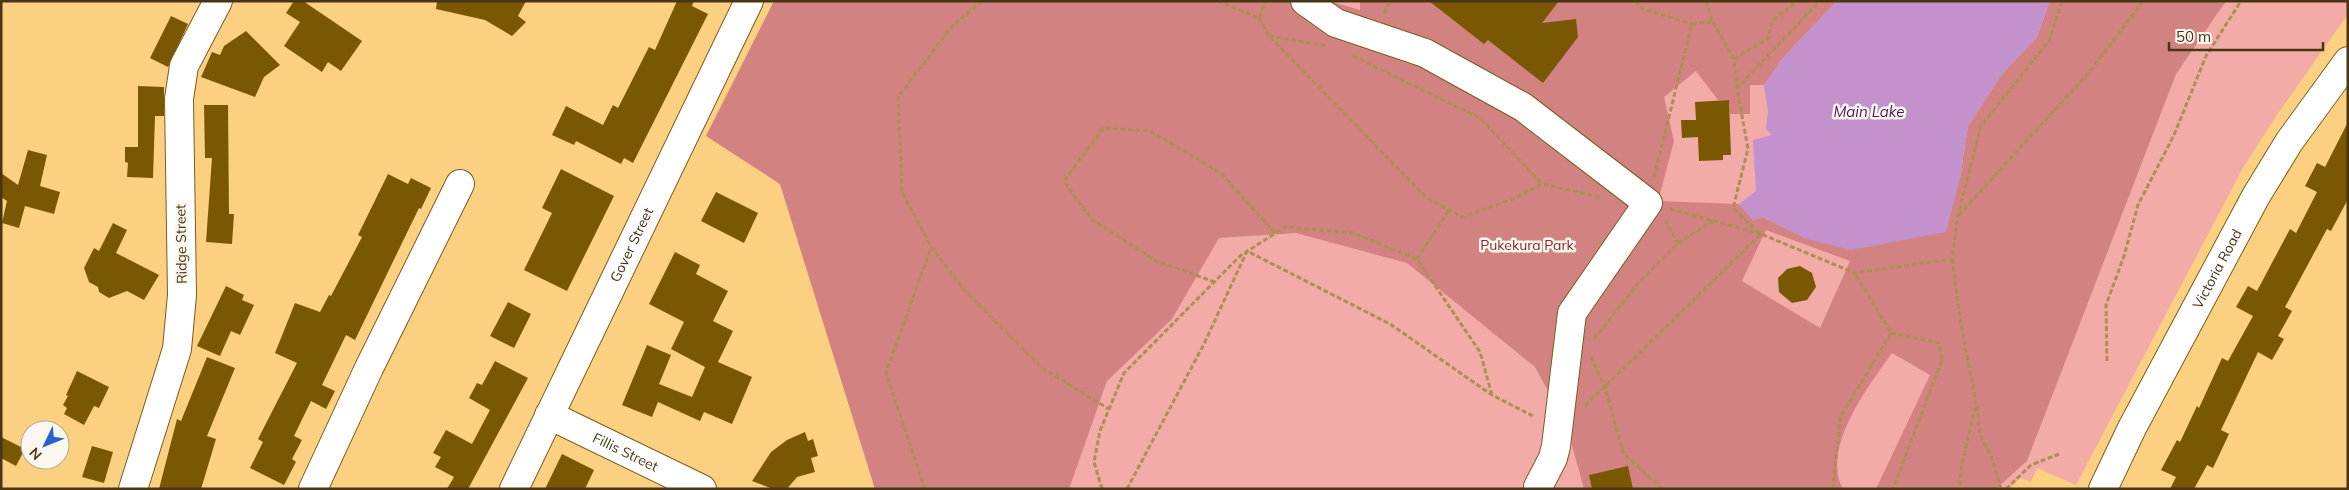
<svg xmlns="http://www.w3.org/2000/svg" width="2349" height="490" font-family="Mulish,sans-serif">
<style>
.green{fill:#f3aba8}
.forest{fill:#d28381;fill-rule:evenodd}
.water{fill:#c392cc}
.building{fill:#7a5703}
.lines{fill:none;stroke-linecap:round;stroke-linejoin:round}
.minor-casing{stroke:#7b5c1e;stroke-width:30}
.path{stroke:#af8e53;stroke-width:3;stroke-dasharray:5 2.5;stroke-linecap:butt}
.minor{stroke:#fff;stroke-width:28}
.labels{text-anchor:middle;stroke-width:5;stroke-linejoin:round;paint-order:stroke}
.street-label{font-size:14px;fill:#473514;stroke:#fcf8f0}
.park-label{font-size:14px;fill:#85272c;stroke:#fcf8f0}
.water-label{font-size:15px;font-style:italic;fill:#52155c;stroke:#fcf8f0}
</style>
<rect width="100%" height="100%" fill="#fcd081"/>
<path class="green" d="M774,1h1574v13l-71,101 -33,51 -168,319 -39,-17 -6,14 -11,-4 -11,11h-1134l-95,-305 -74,-48z"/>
<path class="forest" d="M774,1h555l31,9v-9h477l-55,58 -18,26h-14v29h-20l-1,-14h-11l-22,-29 -32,26 10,44 -16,60 81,3 14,16 10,-3 44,22 153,-61 8,-52 34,-52 35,-37 13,-36h176l-50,73 -149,387 -31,28h-120l54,-114 -38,-22c-23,32 -72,96 -49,136h-259l-17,-62 -32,-60 -128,-104 -111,-30 -77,5 -47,81 -65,62 -38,108h-194l-95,-305 -74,-48zM1766,230l84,31 -30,67 -78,-47z"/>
<path class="water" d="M1837,1h213l-13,36 -35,37 -34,52 -8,52 -14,54 -95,18 -44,-11 -44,-22 -10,3 -14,-16 17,-13 -3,-51 19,-5 -6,-6 2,-18 -4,-26 18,-26z"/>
<path class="building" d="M294,1h9l59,40 -21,30 -13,-9 -6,10 -38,-26 16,-24 -14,-9z
M437,1h89l-8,15 8,6 -14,14 -27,-16 -49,-11z
M677,1h17l-2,5 16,8 -75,149 -9,-5 -3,6 -45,-23 -2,4 -22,-10 14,-29 37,19 10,-20 5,3 31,-61 6,3z
M1429,1h130l-17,22 34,-4 2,18 -35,46 -55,-43 -4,4z
M171,16l17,8 -20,43 -18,-9z
M246,31l34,34 -16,12 -9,20 -54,-20 11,-25 8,3 4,-9z
M138,86l26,1v29h-9l-2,62 -26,-1 1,-14 -3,-1v-15h13z
M1729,100l2,55h-8v5l-24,1 -1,-24 -16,1 -1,-18h15l-1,-18z
M204,105h24l1,109h5l-2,30 -26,-2 6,-84h-7z
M2348,122v77l-17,32 -4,-2 -42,78 7,4 -14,25 6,3 -12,21 -14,-8 -37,78 8,4 -16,34 -6,-3 -13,24h-24l6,-12 -15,-7 16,-30 3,2 17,-36 2,2 23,-50 6,3 25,-45 -17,-9 12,-21 9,5 33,-62 6,4 21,-41 -12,-6 12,-23 8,4z
M28,150l19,5 -7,31 20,6 -6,22 -29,-8 -6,22 -17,-5 5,-22 -6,-4v-24l17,12z
M561,169l53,27 -47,95 -43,-21 28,-57 -10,-5z
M388,174l20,10 3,-6 20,10 -10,21 -2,-1 -64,132 -9,-5 -24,50 13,6 -9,18 -15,-8 -17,35 8,4 -10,19 4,3 -12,23 -34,-17 13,-26 -5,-3 39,-76 -22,-10 20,-50 25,9 9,-17 2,1 31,-59 -4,-2z
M716,192l42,21 -14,30 -43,-22z
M113,223l14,7 -11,23 43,22 -15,25 -17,-9 -18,7 -10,-6 -1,-5 -9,-5 -5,-14 10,-20 5,3z
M675,252l25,13 -4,9 32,17 -15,30 20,10 -15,31 34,15 -20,47 -28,-12 -4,9 -42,-19 -6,15 -30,-12 25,-60 24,10 -12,29 33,13 13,-30 -34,-18 13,-27 -35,-18z
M1800,266l12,7 4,14 -9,13 -15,3 -13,-11 -1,-14 9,-9z
M226,286l18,9 -2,5 12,5 -14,30 -9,-4 -11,25 -23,-10z
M508,302l23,12 -17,34 -24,-12z
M207,357l28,11 -28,68 9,3 -15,50h-42l18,-70 4,2z
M495,361l33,17 -60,111h-21l7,-12 -19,-10 6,-10 -8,-4 13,-23 26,14 18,-34 -21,-12 8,-15 5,2z
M77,371l32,16 -10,21 -5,-2 -10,19 -20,-11 3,-6 -4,-3 5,-9 -2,-1z
M805,432l3,9 5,-2 5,17 -7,2 4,14 -18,5 -10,12h-14l-21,-8 19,-29 16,-12z
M1,437l24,12 -9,17 -15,-8z
M92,446l21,6 -9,31 -22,-6z
M562,454l32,16 -9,19h-40z
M1628,466l5,23h-41l-3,-14z"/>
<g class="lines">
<defs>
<g id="minor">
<path d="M1305,1l31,22 89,30 98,54 125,96 -76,110 -16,133 -3,12 -15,29"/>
<path id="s1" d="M549,415l153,74"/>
<path d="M133,489l44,-140 5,-54 -3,-196 5,-33 34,-65"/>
<path d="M313,489l56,-121 91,-184"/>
<path id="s2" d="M514,489l235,-488"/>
<path id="s3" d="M2103,489l29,-61 124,-232 33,-54 59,-81"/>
</g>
</defs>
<use href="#minor" class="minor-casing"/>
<path class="path" d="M982,1l-29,24 -55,72 4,95 30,56 33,43 77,77 67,41
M1218,1l41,17 7,-17
M1635,1l8,8 49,15
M1706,1l7,21 21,37 3,28
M1753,1h2
M1384,14l6,-13
M1259,18l10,18 158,162 35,19 51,-18 29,-15 58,13
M1269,36l58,10
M1353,56l127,62 62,66
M1734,59l35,-21 2,-17 27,-20
M1654,177l38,-153 21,-2
M1670,209l91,25
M1959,215l133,-146 51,-68
M1665,220l13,23
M1759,233l-26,-25 15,-59 -11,-61 83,-87
M1417,259l32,-49
M1952,259l9,65 15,79 -14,61 -3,25
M1215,282l-59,-21 -65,-42 -27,-38 39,-53 47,3 71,42 54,60
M1891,333l48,10 3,17 -49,129
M1594,339l46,-58 38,-38 35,-22
M1591,357l14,30 18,66 39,36
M2107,361l-1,-56 18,-49 14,-51 36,-70 32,-79 35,-55
M1585,406l176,-172 94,39 97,-14 6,-44 23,-89 68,-85 13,-40
M1977,406l3,28 11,22 10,33
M925,489l-39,-117 45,-124
M1102,489l-8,-27 6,-31 24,-58 116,-117 45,-29 68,6 64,26 63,93 12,43
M1127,489l77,-145 43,-93 143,73 102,71 43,22
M1833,489l7,-71 51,-85 -36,-60
M2006,489l25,-24 28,-11"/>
<use href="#minor" class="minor"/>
</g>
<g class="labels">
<g class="street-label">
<text transform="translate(181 244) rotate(-91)" y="5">Ridge Street</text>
<text dy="5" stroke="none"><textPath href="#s2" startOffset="271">Gover Street</textPath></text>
<text dy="5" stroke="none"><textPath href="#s3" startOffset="248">Victoria Road</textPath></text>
<text dy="5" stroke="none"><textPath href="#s1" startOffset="85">Fillis Street</textPath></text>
</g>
<g class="park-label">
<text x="1527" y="250">Pukekura Park</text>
</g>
<g class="water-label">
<text x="1869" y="117">Main Lake</text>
</g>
</g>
<rect width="2349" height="490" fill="none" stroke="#473514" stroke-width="5"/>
<g transform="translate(45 445) rotate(227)"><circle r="24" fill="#fcf8f0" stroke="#b4aa98"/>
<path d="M0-4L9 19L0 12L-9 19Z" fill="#2761ce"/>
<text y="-8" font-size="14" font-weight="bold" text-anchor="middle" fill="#473514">N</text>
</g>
<path d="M2169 42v8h154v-8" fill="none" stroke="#473514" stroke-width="2.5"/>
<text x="2176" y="42" font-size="15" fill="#473514" stroke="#fcf8f0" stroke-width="4" paint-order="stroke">50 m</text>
</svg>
